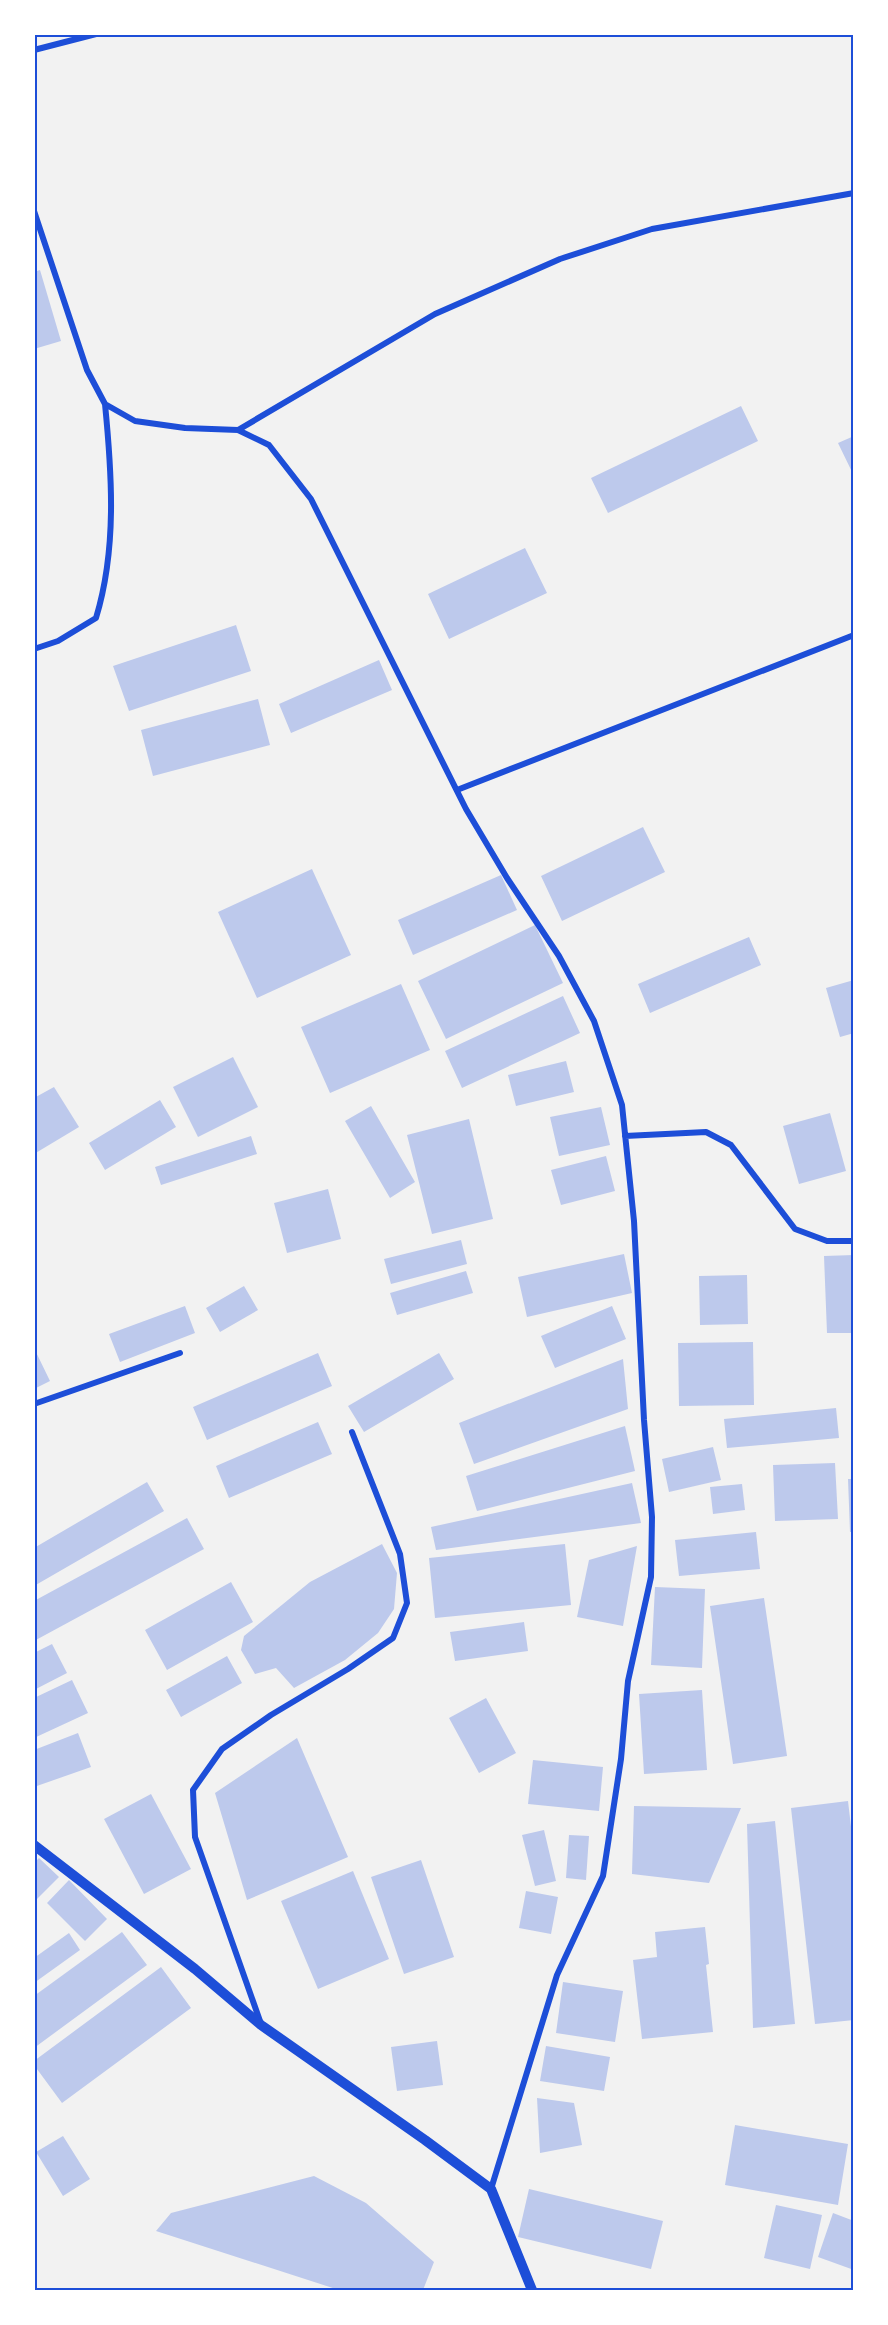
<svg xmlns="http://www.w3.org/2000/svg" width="888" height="2325" font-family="'Work Sans',sans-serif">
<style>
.building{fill:#bdc9ec}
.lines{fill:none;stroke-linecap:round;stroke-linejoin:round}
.minor{stroke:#1d4ed8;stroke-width:6}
.tertiary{stroke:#1d4ed8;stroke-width:10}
.neatline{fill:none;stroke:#1d4ed8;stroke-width:2}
</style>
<rect width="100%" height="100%" fill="#f2f2f2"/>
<path class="building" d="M40,270l21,71 -27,8v-77z
M741,406l17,35 -150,72 -17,-35z
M854,436v40l-16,-33z
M525,548l22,45 -98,46 -21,-45z
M236,625l15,46 -122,40 -16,-45z
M379,660l13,30 -101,43 -12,-29z
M258,699l12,46 -117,31 -12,-46z
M643,827l22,45 -103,49 -21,-45z
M312,869l39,86 -94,43 -39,-86z
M501,875l16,35 -104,45 -15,-35z
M535,925l28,58 -117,56 -28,-58z
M749,937l12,28 -111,48 -12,-29z
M854,980v53l-14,4 -14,-49z
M401,984l29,66 -100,43 -29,-66z
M563,996l17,37 -118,55 -17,-37z
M233,1057l25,50 -60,30 -25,-50z
M566,1061l8,31 -58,14 -8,-31z
M54,1087l25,40 -45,27v-56z
M160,1100l16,27 -71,43 -16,-27z
M371,1106l44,76 -25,16 -45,-77z
M601,1107l9,38 -51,11 -9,-39z
M830,1113l16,58 -47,13 -16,-58z
M469,1119l24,100 -61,15 -25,-99z
M251,1136l6,18 -96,31 -6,-18z
M606,1156l9,35 -54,14 -10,-35z
M328,1189l13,50 -54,14 -13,-50z
M461,1240l6,24 -76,20 -7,-25z
M624,1254l8,39 -105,24 -9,-40z
M854,1255v78h-27l-3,-77z
M466,1271l7,22 -76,22 -7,-22z
M747,1275l1,49 -48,1 -1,-49z
M244,1286l14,24 -38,22 -14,-24z
M185,1306l10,27 -75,29 -11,-28z
M612,1306l14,33 -71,29 -14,-32z
M753,1342l1,63 -75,1 -1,-63z
M34,1348l16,33 -16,8z
M318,1353l14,33 -125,54 -14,-33z
M439,1353l15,26 -90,53 -16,-26z
M623,1359l5,50 -154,55 -15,-41z
M836,1408l3,30 -112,10 -3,-29z
M318,1422l14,32 -103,44 -13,-32z
M625,1426l10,45 -158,40 -11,-35z
M713,1447l8,33 -52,12 -7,-33z
M835,1463l3,56 -63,2 -2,-56z
M848,1479h6v53h-4z
M147,1482l17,29 -130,75v-38z
M632,1483l9,40 -205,27 -5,-23z
M742,1484l3,26 -32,4 -3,-27z
M187,1518l17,31 -170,92v-40z
M756,1532l4,37 -81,7 -4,-36z
M382,1544l15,29 -3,36 -16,24 -33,27 -51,28 -18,-20 -21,6 -14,-24 3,-14 66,-54z
M565,1544l6,61 -136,13 -6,-60z
M637,1546l-14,80 -46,-9 12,-57z
M231,1582l22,40 -86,48 -22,-40z
M655,1587l50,2 -3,79 -51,-3z
M764,1598l23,158 -54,8 -23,-158z
M524,1622l4,29 -73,10 -5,-29z
M52,1644l15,29 -33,17v-37z
M227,1656l15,27 -61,34 -15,-27z
M72,1680l16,33 -54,25v-40z
M702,1690l5,80 -63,4 -5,-80z
M486,1698l30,55 -37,20 -30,-55z
M78,1733l13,34 -57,20v-37z
M297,1738l51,119 -101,43 -32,-107z
M533,1760l70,7 -4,44 -71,-7z
M151,1794l40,75 -47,25 -40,-75z
M848,1801l6,51v168l-39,4 -24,-216z
M634,1806l107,2 -32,75 -77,-9z
M775,1821l20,203 -42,4 -6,-204z
M544,1830l12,51 -21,5 -13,-51z
M569,1835l20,1 -3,44 -20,-2z
M39,1858l20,19 -25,25v-39z
M421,1860l33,97 -50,17 -33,-97z
M353,1871l36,88 -71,30 -37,-88z
M69,1880l38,39 -22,22 -38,-38z
M526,1891l32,6 -7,37 -32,-6z
M705,1927l4,37 -3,1 7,67 -71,7 -9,-79 24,-3 -2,-25z
M122,1932l25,33 -113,83v-52z
M69,1933l11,17 -46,33v-25z
M161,1967l30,41 -129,95 -28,-38v-4z
M563,1982l60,9 -8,51 -59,-9z
M437,2041l6,44 -46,6 -6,-44z
M546,2046l64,11 -6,34 -64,-10z
M537,2098l37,5 8,42 -42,8z
M735,2125l113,19 -10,61 -113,-20z
M63,2136l27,43 -27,17 -27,-44z
M314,2176l52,27 68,59 -11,28h-84l-183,-59 15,-18z
M529,2189l134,32 -12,48 -133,-32z
M776,2205l46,10 -12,54 -46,-11z
M833,2213l21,8v49l-36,-13z"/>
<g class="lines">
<path class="minor" d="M34,50l62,-16
M34,211l53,159 18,34 30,17 50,7 53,2 31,15 42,54 155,310 41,69 52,78 35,65 28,84 12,116 10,199 8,97 -1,60 -23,104 -7,78 -18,117 -46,99 -66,214
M238,430l197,-116 125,-55 92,-30 202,-36
M34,649l24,-8 38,-23c21,-69 16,-143 9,-214
M457,790l397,-155
M625,1136l81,-4 25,13 64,84 32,12h27
M34,1404l146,-51
M260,2021l-65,-184 -2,-47 29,-41 49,-34 77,-46 45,-31 14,-35 -7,-49 -48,-122"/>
<path class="tertiary" d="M34,1845l161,124 66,56 164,115 66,49 41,101"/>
</g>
<rect width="888" height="2325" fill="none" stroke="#ffffff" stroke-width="72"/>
<rect x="36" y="36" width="816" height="2253" class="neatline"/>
</svg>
